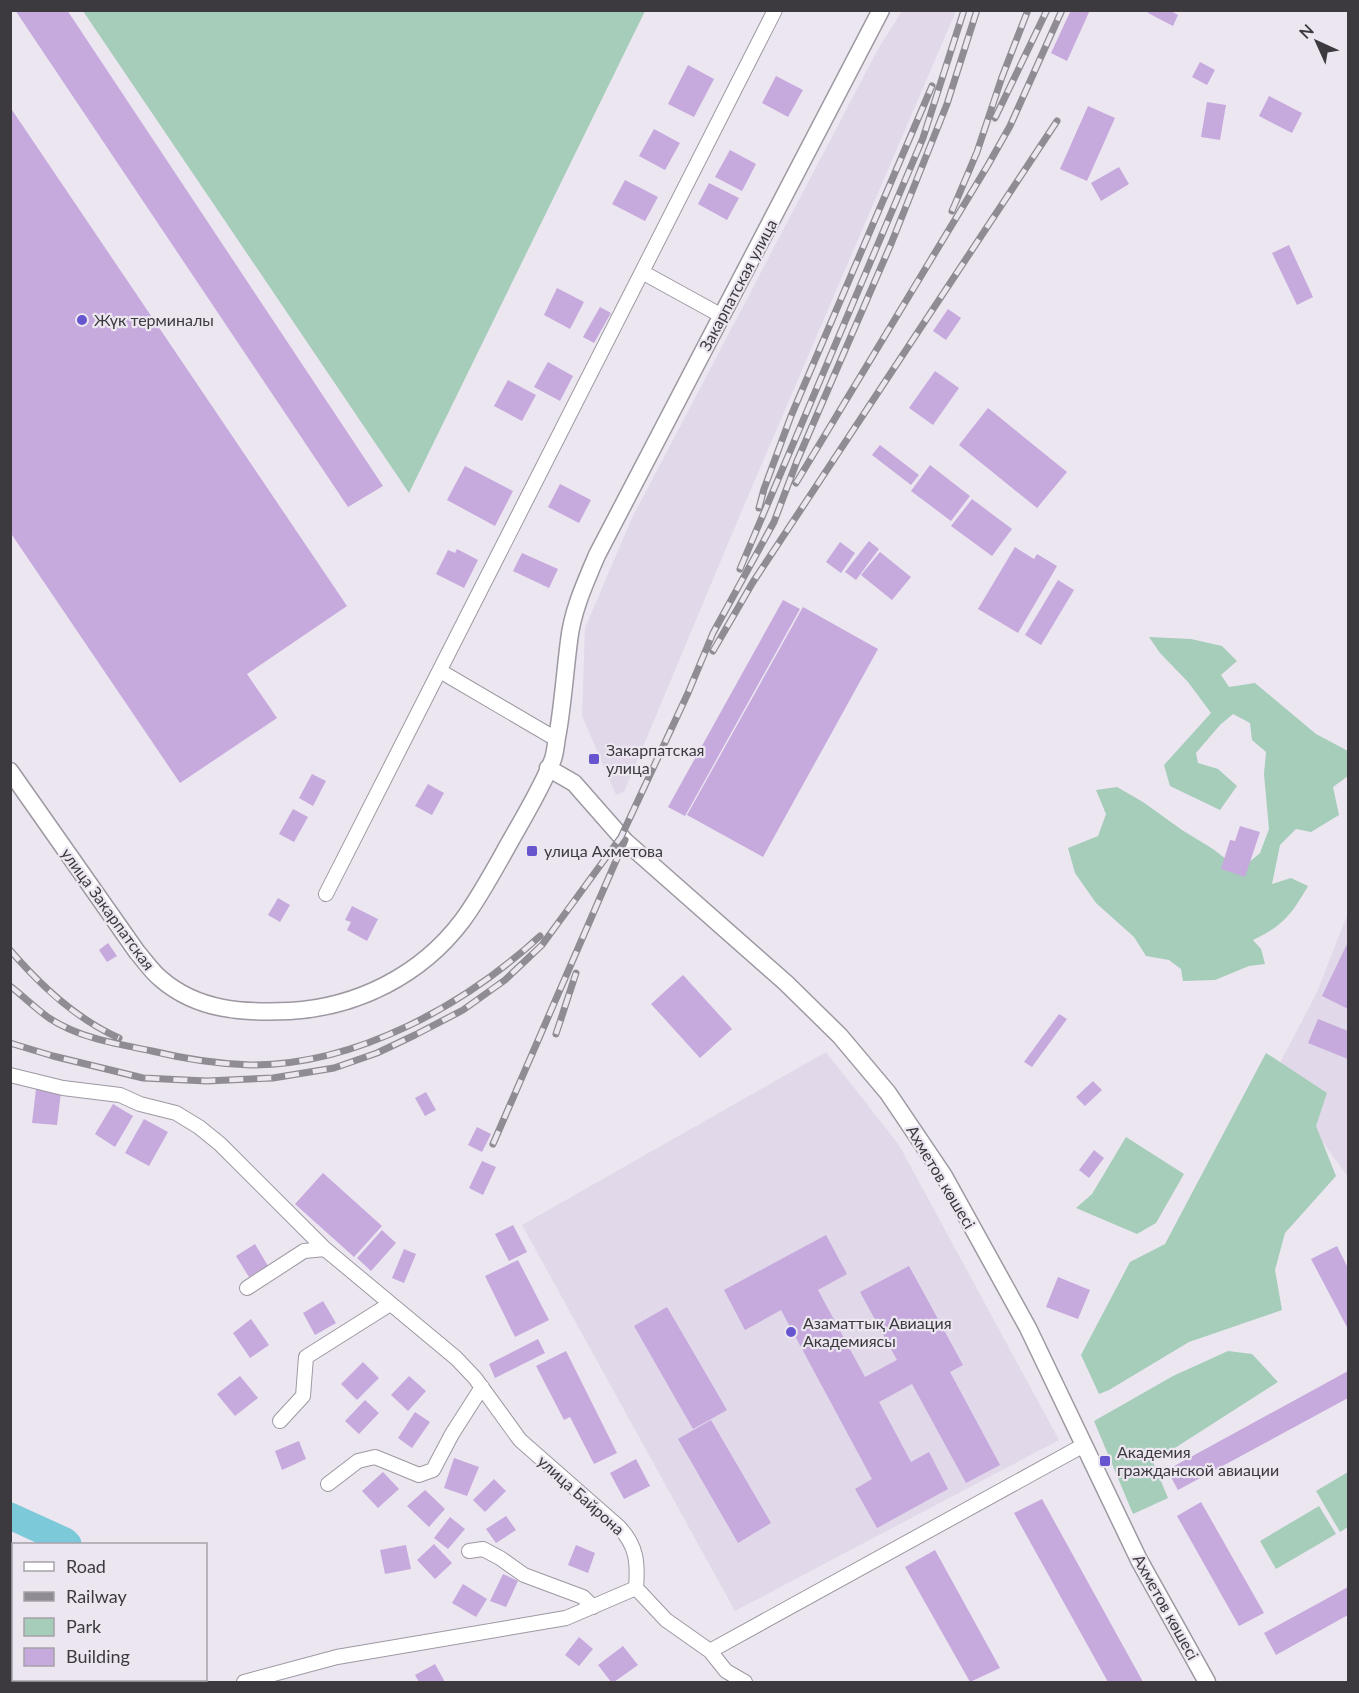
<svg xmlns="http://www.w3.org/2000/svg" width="1359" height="1693" font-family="Lato,sans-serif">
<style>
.built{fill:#e1d8e9}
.green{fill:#a5cdba}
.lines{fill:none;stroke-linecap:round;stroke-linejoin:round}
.river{stroke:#7ccad9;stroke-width:27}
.building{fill:#c6a9dd}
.minor-casing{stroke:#9d98a2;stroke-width:16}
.tertiary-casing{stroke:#9d98a2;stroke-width:19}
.minor{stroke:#fff;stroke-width:14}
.tertiary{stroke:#fff;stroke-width:16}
.rail-casing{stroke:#8f8c93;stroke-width:7}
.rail{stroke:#ece6f1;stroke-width:4.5;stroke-dasharray:14;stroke-linecap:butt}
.poi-dot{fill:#6655ce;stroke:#ece6f1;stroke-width:2}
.labels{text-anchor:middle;stroke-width:4.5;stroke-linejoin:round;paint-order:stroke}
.street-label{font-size:16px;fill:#3c3a3e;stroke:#ece6f1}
.poi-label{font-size:16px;fill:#3c3a3e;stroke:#ece6f1;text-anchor:start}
</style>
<rect width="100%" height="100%" fill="#ece6f1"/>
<path class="built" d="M902,11h54l-216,504 -116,277 -8,3 -34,-79 3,-88 46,-108 247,-471z
M1348,913v264l-29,-40 -50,-53 48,-92z
M826,1052l73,93 160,295 -324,171 -213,-386z"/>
<path class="green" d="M83,11h562l-236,482z
M1149,637l42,2 31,7 15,15 -16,14 8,12 26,-4 61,51 32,17v25l-15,11 6,28 -28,17 -15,-3 -16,16 -8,39 19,-6 17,8c-17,29 -24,39 -55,54l8,9 4,15 -16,2 -34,14 -32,1 -2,-12 -12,-9 -23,-4 -12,-19 -38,-34 -21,-30 -7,-25 30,-12 8,-22 -10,-24 21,-3 26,15 39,28 31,19 27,21 20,-17 9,-24 -5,-55 2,-22 -14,-12 -2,-17 -17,-9 -13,11 -24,28 2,10 20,6 19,17 -17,24 -50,-24 -6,-21 47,-52 -23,-31 -28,-29z
M1266,1053l61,40 -11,33 20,50 -51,57 -10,37 7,40 -93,32 -80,48 -10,4 -18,-39 49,-93 35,-18z
M1126,1137l58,37 -28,49 -19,11 -61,-26 16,-14z
M1228,1351l24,3 26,28 -125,80 15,36 -35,16 -39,-93 79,-45z
M1348,1472v55l-8,5 -24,-41z
M1319,1506l17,28 -60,35 -16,-28z"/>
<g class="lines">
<path class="river" d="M10,1516l55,25 3,3
M152,1680l1,2"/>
</g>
<path class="building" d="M15,10h52l316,476 -35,21z
M1071,10h19l-23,51 -16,-8z
M1150,10h19l9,5 -5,11 -25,-13z
M1200,62l15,8 -8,15 -15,-8z
M688,65l26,14 -20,38 -26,-13z
M776,76l27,14 -15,27 -26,-14z
M1269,96l33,17 -10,20 -33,-17z
M1207,102l19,3 -6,35 -19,-3z
M1088,106l27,12 -28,63 -27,-12z
M10,107l337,499 -100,68 30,44 -97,65 -170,-251z
M654,129l26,14 -15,27 -26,-14z
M730,150l26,14 -14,27 -27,-14z
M1119,167l10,17 -28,17 -10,-18z
M625,180l33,17 -13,24 -33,-17z
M709,183l30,15 -12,22 -29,-16z
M1289,245l24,52 -16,8 -25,-52z
M557,288l27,14 -14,27 -26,-14z
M600,307l11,6 -17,30 -11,-6z
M948,309l13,9 -15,22 -13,-9z
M548,362l25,14 -13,25 -26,-14z
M935,371l24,17 -26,37 -24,-17z
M508,380l28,15 -14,26 -28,-15z
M988,408l79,64 -30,36 -78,-63z
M880,445l39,30 -8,10 -39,-30z
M930,465l40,31 -19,25 -40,-30z
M465,466l48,25 -18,35 -48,-26z
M560,484l31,16 -12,23 -31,-16z
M972,499l40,30 -20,27 -41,-30z
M869,541l10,8 -23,31 -11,-8z
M840,542l15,11 -14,20 -15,-11z
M1015,547l19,12 3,-5 20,12 -39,67 -40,-24z
M457,549l21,11 -14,28 -28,-14 12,-24 7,3z
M880,552l31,25 -19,23 -31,-25z
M522,553l36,16 -9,19 -36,-17z
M1058,580l16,10 -33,55 -16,-10z
M783,600l17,9 -115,207 -17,-9z
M803,607l75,42 -115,208 -76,-42z
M312,774l14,7 -13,25 -14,-8z
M428,784l16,9 -12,22 -17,-9z
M293,809l15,8 -14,25 -15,-8z
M1240,826l20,6 -15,45 -24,-8 9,-29 5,1z
M278,898l12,7 -10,17 -12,-7z
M352,906l26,13 -11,22 -20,-11 4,-8 -6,-2z
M1348,942v67l-26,-13z
M108,943l9,13 -10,6 -8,-12z
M683,975l49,54 -32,29 -49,-54z
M1059,1014l8,5 -35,48 -8,-5z
M1318,1019l30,12v28l-40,-16z
M1093,1081l9,9 -17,16 -9,-9z
M36,1089l25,3 -4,33 -25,-2z
M426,1092l10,18 -11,6 -10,-18z
M113,1104l20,12 -18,31 -20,-13z
M144,1119l24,13 -19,34 -24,-13z
M477,1127l14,7 -9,18 -14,-7z
M1094,1150l10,8 -15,20 -10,-8z
M482,1161l14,6 -13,28 -14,-7z
M323,1173l59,53 -28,31 -59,-53z
M513,1225l14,27 -18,9 -14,-27z
M382,1230l14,13 -25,28 -14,-13z
M826,1235l21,39 -29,16 47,87 32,-17 -37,-68 49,-26 54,99 -13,7 50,93 -34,18 -54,-99 -33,18 32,60 18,-10 19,37 -71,39 -22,-39 17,-10 -91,-169 -36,20 -21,-40z
M255,1244l13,22 -19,11 -13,-21z
M1337,1246l11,22v61l-37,-70z
M404,1249l12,5 -12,29 -12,-5z
M518,1260l31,60 -34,17 -30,-61z
M1058,1277l32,13 -12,29 -32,-12z
M323,1301l13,22 -21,12 -12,-22z
M667,1307l60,103 -34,19 -59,-103z
M251,1319l18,26 -19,13 -17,-25z
M538,1339l7,14 -50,25 -6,-14z
M566,1351l51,102 -23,11 -24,-47 -6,3 -28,-54z
M363,1362l16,16 -22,22 -16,-16z
M1348,1371v27l-170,92 -11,-20z
M240,1376l18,22 -23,18 -18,-22z
M409,1376l17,15 -18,20 -17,-16z
M365,1400l14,13 -20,21 -14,-13z
M415,1412l15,10 -18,26 -14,-10z
M711,1420l60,103 -33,20 -60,-104z
M299,1441l7,18 -24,11 -7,-19z
M454,1458l25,9 -12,29 -23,-8z
M636,1459l14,27 -26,13 -14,-26z
M383,1472l16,17 -21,19 -16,-17z
M494,1479l12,12 -21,21 -12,-12z
M425,1490l20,19 -16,18 -22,-21z
M1042,1499l101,183h-35l-94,-169z
M1201,1502l63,111 -25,13 -62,-110z
M506,1516l10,14 -20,13 -10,-14z
M450,1517l15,12 -17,20 -14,-11z
M434,1544l18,19 -17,16 -18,-19z
M406,1545l5,24 -26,5 -5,-24z
M576,1545l19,8 -7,20 -20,-8z
M935,1550l65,118 -30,14 -65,-115z
M503,1574l15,7 -12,26 -16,-6z
M463,1584l24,15 -11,18 -24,-14z
M1348,1587v28l-72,40 -12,-22z
M579,1637l14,12 -14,17 -14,-11z
M623,1646l15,19 -24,17h-3l-13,-17z
M435,1664l10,18h-26l-4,-7z"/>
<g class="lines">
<defs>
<path id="minor" d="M642,272l80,44
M440,671l116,68
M326,894l449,-884
M10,1075l53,13 57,7 20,9 36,9 23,14 21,17 105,105 131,109 19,20 45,62 99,87c18,19 19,36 17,61l30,32 44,31 16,20 19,11
M247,1288l57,-37 21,-2
M280,1421l23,-25 3,-39 84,-53
M328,1484l30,-23 17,-4 44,18 14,-5 19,-36 30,-47
M469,1551l14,-2 17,9 24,17 59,22 10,10
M710,1651l374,-206
M244,1682l93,-25 229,-39 70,-30"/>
<path id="tertiary" d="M548,768l26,15 51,58 161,142 54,53 48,57 56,83 84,152 111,232 68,122
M10,771l127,181c8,9 15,20 24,27 37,32 83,34 129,32 68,-4 131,-36 172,-90 17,-23 31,-49 45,-74 15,-27 35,-59 46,-88 3,-9 3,-19 5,-27 5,-30 7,-60 11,-91 3,-29 16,-58 28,-86l284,-545"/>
</defs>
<use href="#minor" class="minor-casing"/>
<use href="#tertiary" class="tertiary-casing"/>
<use href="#minor" class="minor"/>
<use href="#tertiary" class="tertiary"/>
<defs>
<path id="rail" d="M995,118l52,-108
M952,211l25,-59 25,-75 26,-67
M796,483l192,-318 22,-39 52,-116
M759,508l5,-19 27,-73 141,-330
M740,569l183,-431 41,-128
M713,651l40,-69 304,-461
M10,950c31,36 66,69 109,88
M10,986c13,10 25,22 39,32 30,20 68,26 103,33 33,8 65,13 99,14 106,0 214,-60 289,-129
M556,1034l20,-61
M10,1043l43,13 90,22 64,3 66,-3 61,-10 43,-15 38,-18 48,-25 42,-30 37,-35 79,-108 67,-144 25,-60 61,-111 23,-61 94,-217 56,-140 30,-94
M493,1144l132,-304"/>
</defs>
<use href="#rail" class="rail-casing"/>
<use href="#rail" class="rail"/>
</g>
<g class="poi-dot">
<circle cx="82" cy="320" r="6"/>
<rect x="588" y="753" width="12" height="12" rx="3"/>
<rect x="526" y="845" width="12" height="12" rx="3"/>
<circle cx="791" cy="1332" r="6"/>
<rect x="1099" y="1455" width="12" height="12" rx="3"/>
</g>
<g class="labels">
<g class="street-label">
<text transform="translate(738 285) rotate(-62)" y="6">Закарпатская улица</text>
<text transform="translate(108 909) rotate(54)" y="6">улица Закарпатская</text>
<text transform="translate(941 1177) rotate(59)" y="6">Ахметов көшесі</text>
<text transform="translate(581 1495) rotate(42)" y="6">улица Байрона</text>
<text transform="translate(1166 1607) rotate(61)" y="6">Ахметов көшесі</text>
</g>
<g class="poi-label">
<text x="94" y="326">Жүк терминалы</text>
<text x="606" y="756">Закарпатская<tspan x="606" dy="18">улица</tspan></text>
<text x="544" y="857">улица Ахметова</text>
<text x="803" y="1329">Азаматтық Авиация<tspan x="803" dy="18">Академиясы</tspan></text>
<text x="1117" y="1458">Академия<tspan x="1117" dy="18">гражданской авиации</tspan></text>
</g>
</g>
<rect width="1359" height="1693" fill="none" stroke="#3c3a3e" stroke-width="24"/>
<rect x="12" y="1543" width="195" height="138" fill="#ece6f1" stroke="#a6a1a9" stroke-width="1.5"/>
<rect x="24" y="1562" width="30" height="9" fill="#ffffff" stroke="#a6a1a9" stroke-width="1.5"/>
<text x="66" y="1573" font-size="18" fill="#3c3a3e">Road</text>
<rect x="24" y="1592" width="30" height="9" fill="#8f8c93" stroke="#a6a1a9" stroke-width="1.5"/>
<text x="66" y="1603" font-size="18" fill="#3c3a3e">Railway</text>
<rect x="24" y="1618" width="30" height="18" fill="#a5cdba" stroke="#a6a1a9" stroke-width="1.5"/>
<text x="66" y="1633" font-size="18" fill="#3c3a3e">Park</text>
<rect x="24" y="1648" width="30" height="18" fill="#c6a9dd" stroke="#a6a1a9" stroke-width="1.5"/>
<text x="66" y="1663" font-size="18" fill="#3c3a3e">Building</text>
<g transform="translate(1317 42) rotate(315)" stroke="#ece6f1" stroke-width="4.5" paint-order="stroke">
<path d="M0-4.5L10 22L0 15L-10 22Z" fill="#3c3a3e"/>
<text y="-9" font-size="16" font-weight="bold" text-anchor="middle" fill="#3c3a3e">N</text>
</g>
</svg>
